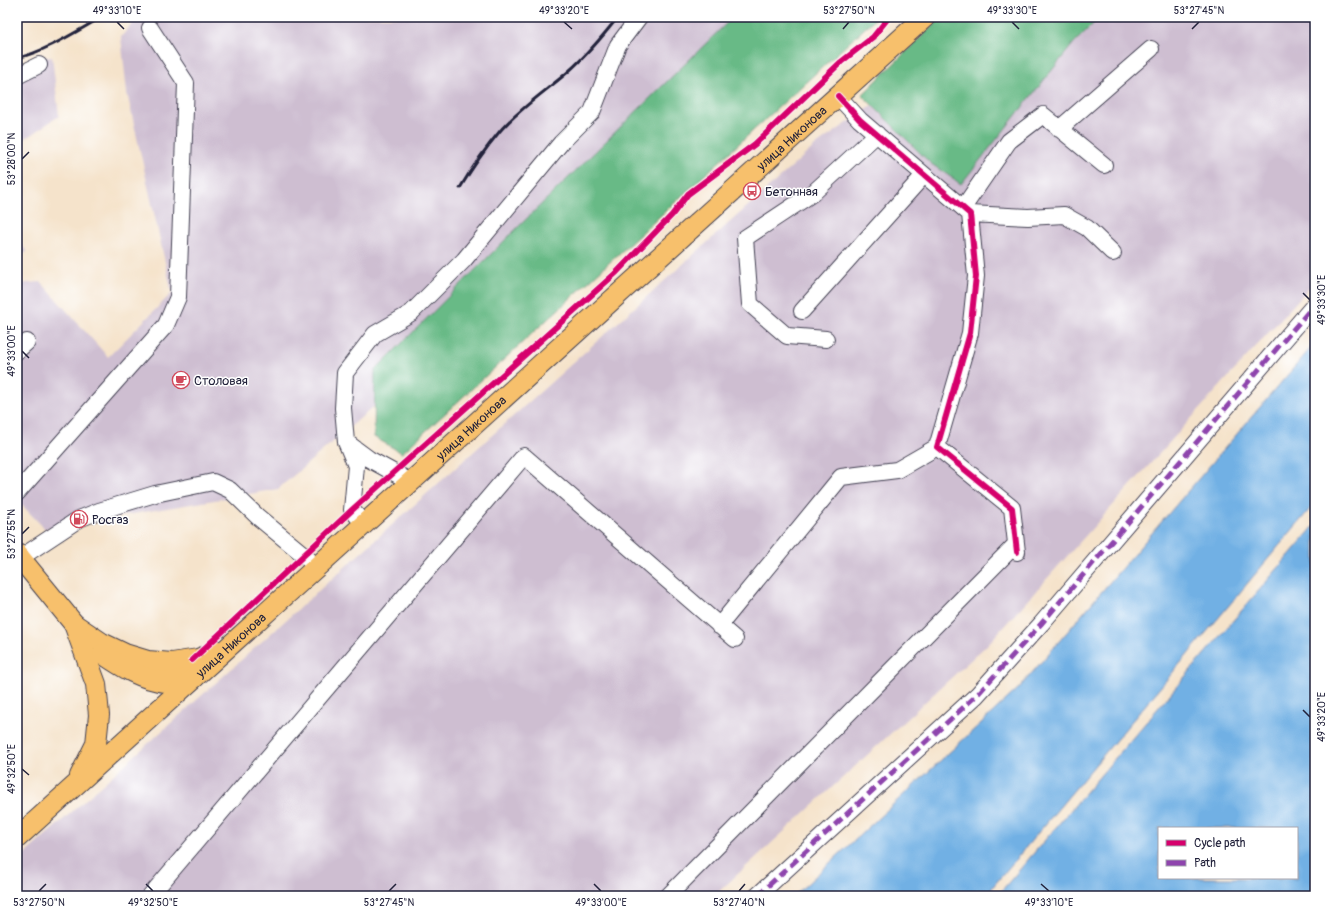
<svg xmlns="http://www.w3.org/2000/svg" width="1332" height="913" font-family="Pangolin,sans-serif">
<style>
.industrial{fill:#cebed1}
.forest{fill:#68ba86;stroke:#456e60}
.water{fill:#71b0e4;stroke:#4a6990;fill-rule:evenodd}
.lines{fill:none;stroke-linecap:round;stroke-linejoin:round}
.minor-casing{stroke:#423f51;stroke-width:18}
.major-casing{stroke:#423f51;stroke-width:22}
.minor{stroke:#fff;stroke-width:16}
.major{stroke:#f7c06c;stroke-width:20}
.rail{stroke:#22223b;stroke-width:3}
.quiet{stroke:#8e44ad;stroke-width:5;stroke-dasharray:10 5;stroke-linecap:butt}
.cycleway-casing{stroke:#fff;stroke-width:8}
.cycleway{stroke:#d6006c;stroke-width:6}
.ticks{fill:none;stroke:#22223b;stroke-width:1.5}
.labels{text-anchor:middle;stroke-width:3;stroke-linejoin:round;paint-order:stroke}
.street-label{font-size:13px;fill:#22223b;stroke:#fff}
.poi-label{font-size:13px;fill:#22223b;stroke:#fff;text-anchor:start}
.neatline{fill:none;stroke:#22223b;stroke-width:1.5}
.ticks-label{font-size:10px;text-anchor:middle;fill:#22223b}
</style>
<rect width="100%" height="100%" fill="#fff"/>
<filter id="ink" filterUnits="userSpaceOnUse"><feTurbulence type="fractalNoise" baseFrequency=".025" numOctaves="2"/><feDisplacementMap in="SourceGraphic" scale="8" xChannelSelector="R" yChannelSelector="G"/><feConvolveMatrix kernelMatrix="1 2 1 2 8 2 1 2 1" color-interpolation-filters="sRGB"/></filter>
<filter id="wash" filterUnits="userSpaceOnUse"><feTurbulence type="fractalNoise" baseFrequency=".012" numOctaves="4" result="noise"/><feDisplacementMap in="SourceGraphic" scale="16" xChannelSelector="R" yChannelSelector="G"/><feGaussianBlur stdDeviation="0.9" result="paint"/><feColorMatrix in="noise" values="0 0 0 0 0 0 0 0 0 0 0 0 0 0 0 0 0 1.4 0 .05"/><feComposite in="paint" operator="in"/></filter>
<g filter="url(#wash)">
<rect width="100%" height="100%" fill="#f5e3cb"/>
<path class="industrial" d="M138,17h689l-549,472 -233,40 -28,-29v-216l24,-2 67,75 64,-64 -45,-200 -6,-56z
M998,17h317v264l-327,363 -274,252h-697v-35l799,-716z
M52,56l7,60 -42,28v-79z
M17,239l10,13 -10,5z"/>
<path class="forest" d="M733,17h144l-475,436 -28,-16 1,-67 138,-138z
M941,17h159l-27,27 -112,140 -31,-21 -68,-68z"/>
<path class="water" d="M1315,343v160l-330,393h-191l225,-208z
M1315,525v371h-318zM1159,828h138v50h-138z"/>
</g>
<g filter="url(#ink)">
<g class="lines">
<defs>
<path id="minor" d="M17,76l22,-11
M838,96l22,24 110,94 6,62 -6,57 -33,114 75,61 5,44
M1059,129l92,-80
M963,208l46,-67 34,-26 61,50
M970,214l58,3 36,-2 23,13 26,25
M802,311l122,-136
M826,339l-39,-3 -37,-32 -5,-66 68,-45 64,-59
M17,351l10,-9
M346,442l23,17 42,23
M17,493l149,-168 12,-28 8,-214 -36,-55
M365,525l-13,-15 4,-44 -10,-24 -3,-34 2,-35 30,-39 36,-21 53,-53 97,-117 31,-31 26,-67 21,-28
M20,558l59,-39 20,-8 56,-17 58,-12 17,8 28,27 46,38 13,13
M719,626l122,-149 56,-7 40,-23
M150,896l374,-440 211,183
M668,896l348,-352
M757,896l220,-201 64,-71 274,-320"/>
<g id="major">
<path d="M17,554l57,70 28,19 23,11 23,7 24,2 26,-4 20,-8"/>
<path d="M74,624l22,60 3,31 -3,29 -16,32"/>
<path d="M103,654c19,13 39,26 63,28 8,0 19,-3 28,-4"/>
<path id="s1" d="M17,838l908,-821"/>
</g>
</defs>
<use href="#minor" class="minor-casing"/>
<use href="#major" class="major-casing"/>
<use href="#minor" class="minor"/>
<use href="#major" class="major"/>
<path class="rail" d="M17,58c28,-6 60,-27 85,-41
M460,188c12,-20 25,-39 40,-57 20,-23 46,-40 69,-60 18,-16 34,-35 49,-54"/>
<path class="quiet" d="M757,896l220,-201 64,-71 274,-320"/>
<defs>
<path id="cycleway" d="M838,96l22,24 110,94 6,62 -6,57 -33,114 75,61 5,44
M192,660l160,-150 265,-238 55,-57 16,-21 67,-50 86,-82 32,-25 16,-20"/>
</defs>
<use href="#cycleway" class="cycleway-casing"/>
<use href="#cycleway" class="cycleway"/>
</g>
</g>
<path class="ticks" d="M117,22l7,7M564,22l8,7M1012,22l7,7M843,29l6,-7M1192,29l7,-7M22,159l7,-7M1303,293l7,7M22,351l7,7M22,534l7,-7M1303,710l7,7M22,769l7,6M146,884l7,7M594,884l7,7M1041,884l8,7M39,891l7,-7M389,891l7,-7M739,891l6,-7"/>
<defs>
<symbol id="bus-ring" viewBox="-11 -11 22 22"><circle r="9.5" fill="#fff" stroke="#d1495b" stroke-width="1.5"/><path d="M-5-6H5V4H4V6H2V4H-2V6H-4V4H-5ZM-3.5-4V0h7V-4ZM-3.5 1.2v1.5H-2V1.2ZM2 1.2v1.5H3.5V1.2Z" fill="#d1495b"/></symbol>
<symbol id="cafe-ring" viewBox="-11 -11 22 22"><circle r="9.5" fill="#fff" stroke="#d1495b" stroke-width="1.5"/><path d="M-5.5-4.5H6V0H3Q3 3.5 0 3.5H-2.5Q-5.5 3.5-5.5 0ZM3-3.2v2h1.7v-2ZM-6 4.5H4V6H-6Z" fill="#d1495b"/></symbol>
<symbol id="fuel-ring" viewBox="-11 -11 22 22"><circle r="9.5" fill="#fff" stroke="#d1495b" stroke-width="1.5"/><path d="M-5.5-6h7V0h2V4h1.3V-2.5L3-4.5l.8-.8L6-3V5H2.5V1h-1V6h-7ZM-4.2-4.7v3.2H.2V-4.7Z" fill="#d1495b"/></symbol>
</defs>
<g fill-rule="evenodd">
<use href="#bus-ring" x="742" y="181" width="20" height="20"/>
<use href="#cafe-ring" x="171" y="370" width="20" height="20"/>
<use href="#fuel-ring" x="69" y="509" width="20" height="20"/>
</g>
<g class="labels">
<g class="street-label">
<text dy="5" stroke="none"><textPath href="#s1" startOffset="1044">улица Никонова</textPath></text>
<text dy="5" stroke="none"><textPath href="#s1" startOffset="612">улица Никонова</textPath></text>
<text dy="5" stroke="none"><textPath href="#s1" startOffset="288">улица Никонова</textPath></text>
</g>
<g class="poi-label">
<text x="765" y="196">Бетонная</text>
<text x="194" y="385">Столовая</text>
<text x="92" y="524">Росгаз</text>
</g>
</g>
<rect width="1332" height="913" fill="none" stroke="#fff" stroke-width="44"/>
<rect x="1158" y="827" width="140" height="52" fill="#ffffff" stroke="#a7a7b1"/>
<rect x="1166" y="840" width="20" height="6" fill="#d6006c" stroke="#a7a7b1"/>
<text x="1194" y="847" font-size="12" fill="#22223b">Cycle path</text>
<rect x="1166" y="860" width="20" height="6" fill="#8e44ad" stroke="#a7a7b1"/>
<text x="1194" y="867" font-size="12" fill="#22223b">Path</text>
<rect x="22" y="22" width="1288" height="869" class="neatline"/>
<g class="ticks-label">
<text x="117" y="14">49°33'10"E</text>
<text x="564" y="14">49°33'20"E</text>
<text x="849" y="14">53°27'50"N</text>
<text x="1012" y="14">49°33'30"E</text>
<text x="1199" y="14">53°27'45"N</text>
<text transform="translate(11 159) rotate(-90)" y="4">53°28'00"N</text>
<text transform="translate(1321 300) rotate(-90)" y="4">49°33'30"E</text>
<text transform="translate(11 351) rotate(-90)" y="4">49°33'00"E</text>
<text transform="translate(11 534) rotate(-90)" y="4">53°27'55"N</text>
<text transform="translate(1321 717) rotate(-90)" y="4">49°33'20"E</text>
<text transform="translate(11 769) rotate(-90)" y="4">49°32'50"E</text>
<text x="39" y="906">53°27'50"N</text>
<text x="153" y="906">49°32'50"E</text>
<text x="389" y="906">53°27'45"N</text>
<text x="601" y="906">49°33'00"E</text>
<text x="739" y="906">53°27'40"N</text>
<text x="1049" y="906">49°33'10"E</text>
</g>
</svg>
